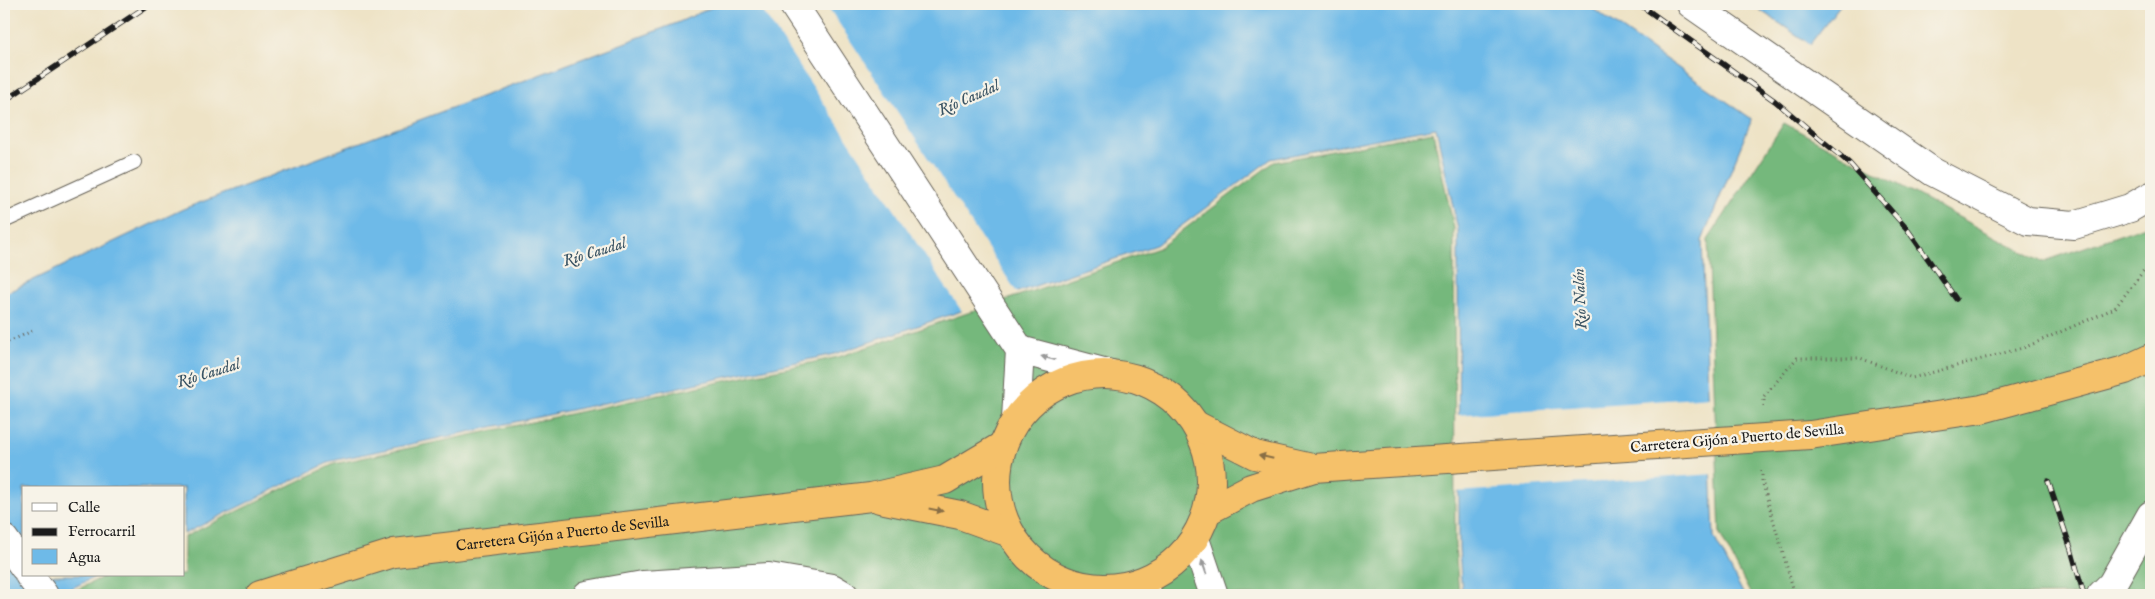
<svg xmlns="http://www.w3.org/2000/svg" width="2155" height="599" font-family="'IM FELL English',serif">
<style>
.forest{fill:#74b87b;stroke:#486a4c}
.water{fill:#6ebae8;stroke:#456b82}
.pier{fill:#eee3c6}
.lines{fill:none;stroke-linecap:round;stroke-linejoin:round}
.service-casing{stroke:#666258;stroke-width:16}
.minor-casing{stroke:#666258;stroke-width:30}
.tertiary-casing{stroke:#666258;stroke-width:30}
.trunk-casing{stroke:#666258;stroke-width:30}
.path{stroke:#666258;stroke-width:3;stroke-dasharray:1 4;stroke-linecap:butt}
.service{stroke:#fff;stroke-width:14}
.minor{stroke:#fff;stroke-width:28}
.tertiary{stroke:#fff;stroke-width:28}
.trunk{stroke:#f5c16b;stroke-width:28}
.rail-casing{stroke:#1c1c1c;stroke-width:5.5}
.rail{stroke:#f7f3e8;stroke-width:4;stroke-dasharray:11;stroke-linecap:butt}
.trunk-bridge-casing{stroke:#666258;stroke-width:30;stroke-linecap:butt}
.trunk-bridge{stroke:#f5c16b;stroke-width:28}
.oneway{fill:#999}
.oneway2{fill:#886e44}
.labels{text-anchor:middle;stroke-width:4.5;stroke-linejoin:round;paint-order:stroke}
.street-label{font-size:15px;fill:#1c1c1c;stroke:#f7f3e8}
.water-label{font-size:16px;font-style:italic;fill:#395363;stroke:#f7f3e8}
</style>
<rect width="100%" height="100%" fill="#f7f3e8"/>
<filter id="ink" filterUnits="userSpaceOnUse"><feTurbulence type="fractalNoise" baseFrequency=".02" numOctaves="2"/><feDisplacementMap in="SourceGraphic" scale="10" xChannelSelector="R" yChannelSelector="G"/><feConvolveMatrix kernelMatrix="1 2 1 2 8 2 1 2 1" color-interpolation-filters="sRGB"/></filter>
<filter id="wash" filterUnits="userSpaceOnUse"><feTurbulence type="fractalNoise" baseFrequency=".0096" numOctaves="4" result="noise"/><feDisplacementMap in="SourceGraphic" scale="20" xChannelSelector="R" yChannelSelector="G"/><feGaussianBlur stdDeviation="1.12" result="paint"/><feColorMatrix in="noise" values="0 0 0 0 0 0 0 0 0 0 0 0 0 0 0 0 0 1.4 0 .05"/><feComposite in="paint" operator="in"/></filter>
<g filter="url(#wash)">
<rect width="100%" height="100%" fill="#eee3c6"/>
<path class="forest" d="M1784,123l258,139 109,-38v371h-400l-31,-61 -12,-294z
M1433,132l21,96 1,318 4,49h-1393l41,-20h77v-38l150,-73 504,-107 321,-109 115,-86z"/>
<path class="water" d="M719,4h867l166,115 -50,122 12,296 30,58h-282l-3,-47 -1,-318 -22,-102 -165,31 -115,86 -321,109 -503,107 -148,73v-46h-160v87h75l-41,20h-54v-301l179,-85 494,-186z
M1751,4h90l-31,40z"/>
<path class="pier" d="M758,4h68l192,290 -55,19z
M1711,397l3,77 -258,18v-77z"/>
</g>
<g filter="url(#ink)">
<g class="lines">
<defs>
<path id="service" d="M4,221l130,-59"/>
<path id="minor" d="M1691,4l242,168 95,49 46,4 56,-17 21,-12
M587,595l56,-10 126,-8 63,11 12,7
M1068,595l13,-9
M2101,595l11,-11 39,-69"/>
<path id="tertiary" d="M793,4l227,346 -4,69
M1020,350l91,24
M4,539l20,28
M1195,539l19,56
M29,575l15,20
M1127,586l21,9"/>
<g id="trunk">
<circle cx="1104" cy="481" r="107"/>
<path d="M1196,425l59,30 57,13"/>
<path d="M1810,435l172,-26 143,-39 26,-12"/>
<path d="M880,499l80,16 50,18"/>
<path d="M1209,510l42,-22 63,-20 42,-3"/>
<path id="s1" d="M260,595l134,-42 477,-56 74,-17 57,-34"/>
</g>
</defs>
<use href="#service" class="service-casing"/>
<use href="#minor" class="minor-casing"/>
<use href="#tertiary" class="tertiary-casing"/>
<use href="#trunk" class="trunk-casing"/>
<path class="path" d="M4,344l28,-13
M1764,406v-10l33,-38h63l52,20 114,-31 89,-39 36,-47
M1762,470v11l33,114"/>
<use href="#service" class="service"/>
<use href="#minor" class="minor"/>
<use href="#tertiary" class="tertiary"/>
<use href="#trunk" class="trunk"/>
<defs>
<path id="rail" d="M1639,4l136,97 74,62 58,66 49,70
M4,101l146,-97
M2048,481l23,68 13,46"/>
</defs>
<use href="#rail" class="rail-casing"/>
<use href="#rail" class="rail"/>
<defs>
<path id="trunk-bridge" d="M1356,465l454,-30"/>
</defs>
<use href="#trunk-bridge" class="trunk-bridge-casing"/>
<use href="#trunk-bridge" class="trunk-bridge"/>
</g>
<defs><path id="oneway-solid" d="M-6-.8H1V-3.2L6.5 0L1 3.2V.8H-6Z" transform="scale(1.25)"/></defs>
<g class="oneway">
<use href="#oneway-solid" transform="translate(1048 358) rotate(-165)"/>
<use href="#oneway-solid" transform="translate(1204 567) rotate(-109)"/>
</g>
<g class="oneway2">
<use href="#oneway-solid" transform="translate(1266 457) rotate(-167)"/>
<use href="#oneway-solid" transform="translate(936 510) rotate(11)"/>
</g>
</g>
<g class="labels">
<g class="street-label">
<text transform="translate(1737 438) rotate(-5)" y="5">Carretera Gijón a Puerto de Sevilla</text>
<text dy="5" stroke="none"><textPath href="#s1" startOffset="310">Carretera Gijón a Puerto de Sevilla</textPath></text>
</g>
<g class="water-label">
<text transform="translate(968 97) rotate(-24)" y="6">Río Caudal</text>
<text transform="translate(594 251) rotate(-17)" y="6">Río Caudal</text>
<text transform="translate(1579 299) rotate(-93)" y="6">Río Nalón</text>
<text transform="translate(208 372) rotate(-17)" y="6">Río Caudal</text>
</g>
</g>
<rect width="2155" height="599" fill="none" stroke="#f7f3e8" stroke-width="20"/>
<rect x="22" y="486" width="162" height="90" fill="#f7f3e8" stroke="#9f9d96"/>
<rect x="32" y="503" width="25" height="8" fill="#ffffff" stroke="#9f9d96"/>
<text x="68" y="512" font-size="15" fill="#1c1c1c">Calle</text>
<rect x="32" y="528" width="25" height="8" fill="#1c1c1c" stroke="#9f9d96"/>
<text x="68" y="536" font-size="15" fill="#1c1c1c">Ferrocarril</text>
<rect x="32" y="549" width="25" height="15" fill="#6ebae8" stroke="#9f9d96"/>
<text x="68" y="562" font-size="15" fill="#1c1c1c">Agua</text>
</svg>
